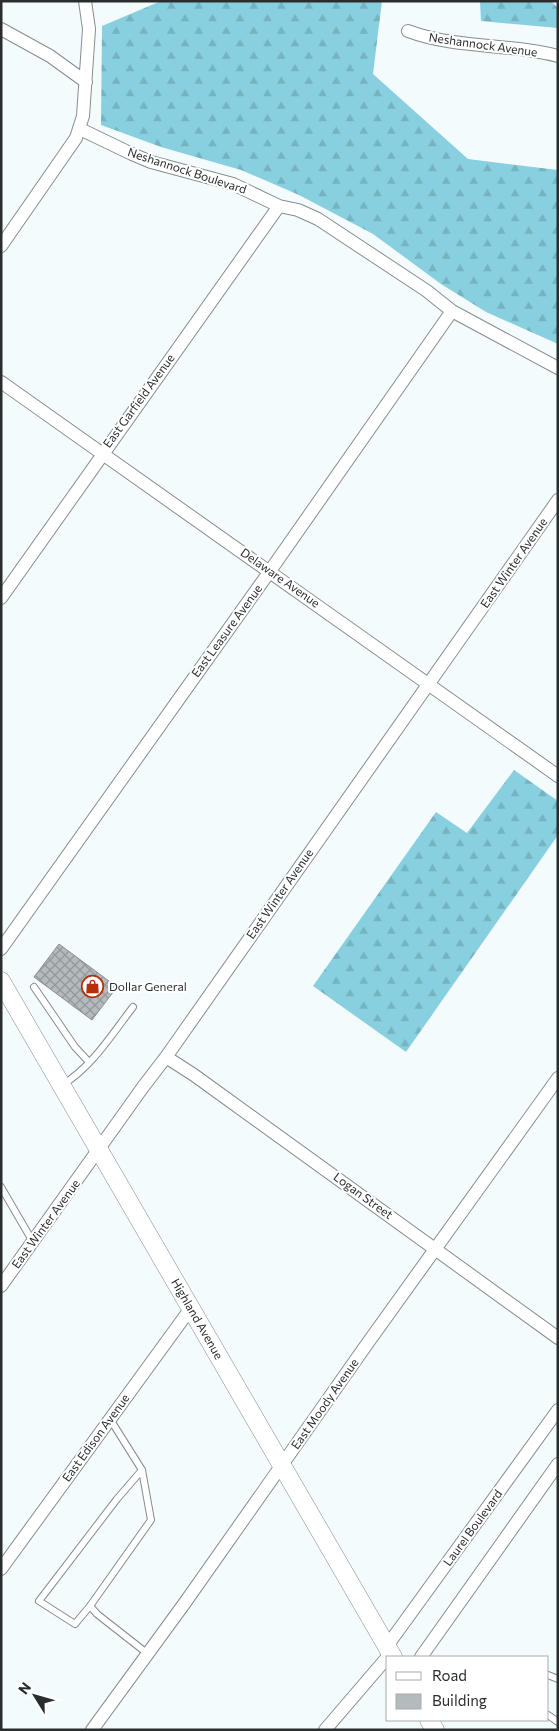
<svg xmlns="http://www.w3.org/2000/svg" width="559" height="1731" font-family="Commissioner,sans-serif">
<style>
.forest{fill:url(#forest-firs)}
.building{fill:url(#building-cross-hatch);stroke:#8a9092}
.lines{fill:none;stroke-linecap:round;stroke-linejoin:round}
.service-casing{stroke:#878d8f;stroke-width:8}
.minor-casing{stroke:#878d8f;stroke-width:14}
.secondary-casing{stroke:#878d8f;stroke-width:19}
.service{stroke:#fff;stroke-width:6}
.minor{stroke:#fff;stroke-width:12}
.secondary{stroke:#fff;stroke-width:18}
.labels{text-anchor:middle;stroke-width:4;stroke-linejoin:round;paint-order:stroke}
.street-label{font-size:12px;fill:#2a2d2d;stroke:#fff}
.poi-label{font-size:12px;fill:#2a2d2d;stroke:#fff;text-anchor:start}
</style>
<defs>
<pattern id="forest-firs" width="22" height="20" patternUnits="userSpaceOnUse" patternTransform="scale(1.25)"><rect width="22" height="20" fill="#88d0e0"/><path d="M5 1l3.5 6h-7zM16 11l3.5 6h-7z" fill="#76b3c0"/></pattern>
<pattern id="building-cross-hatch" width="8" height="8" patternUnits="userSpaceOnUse" patternTransform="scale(1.25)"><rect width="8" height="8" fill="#b4bbbc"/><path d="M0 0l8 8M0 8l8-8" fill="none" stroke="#939899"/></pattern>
</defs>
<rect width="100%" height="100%" fill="#f4fbfd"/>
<path class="forest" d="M161,1h221l-9,73 95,85 90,11v174l-72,-32 -45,-28 -68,-50 -74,-39 -58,-25 -80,-23 -60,-22 1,-99z
M480,1h71l7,7v20l-77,-7z
M514,770l44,31v34l-152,217 -93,-66 123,-174 31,21z"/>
<path class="building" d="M59,944l58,43 -25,33 -58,-43z"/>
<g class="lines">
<defs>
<path id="service" d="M34,987l41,60 14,15
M62,1085c30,-18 50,-51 71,-78
M1,1187l32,55
M110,1419l32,51 9,50 -61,86 7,8 51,40
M90,1606l-15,18 -36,-23 78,-102 25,-29
M548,1675l10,4
M548,1715l10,7"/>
<path id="minor" d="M1,29l49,27 36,26
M408,31c48,18 101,12 150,25
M80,129l52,25 19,8 82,22 46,22 19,4 20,9 109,72 25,20 106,57
M1,246l75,-108 7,-22 6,-87 -4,-28
M1,382l557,394
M1,598l278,-392
M1,949l269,-378 182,-260
M166,1057l28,18 364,263
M1,1286l142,-199 23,-30 392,-557
M1,1569l190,-261
M387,1646l171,-236
M421,1657l137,-193
M92,1730l92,-126 183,-260 191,-266
M325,1730l66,-77"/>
<path id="secondary" d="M1,981l392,676
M429,1720l6,10"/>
</defs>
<use href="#service" class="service-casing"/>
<use href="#minor" class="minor-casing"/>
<use href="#secondary" class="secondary-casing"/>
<use href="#service" class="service"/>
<use href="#minor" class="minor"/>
<use href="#secondary" class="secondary"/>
</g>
<defs>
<symbol id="shop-ring" viewBox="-11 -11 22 22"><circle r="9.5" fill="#fff" stroke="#b82d0c" stroke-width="1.5"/><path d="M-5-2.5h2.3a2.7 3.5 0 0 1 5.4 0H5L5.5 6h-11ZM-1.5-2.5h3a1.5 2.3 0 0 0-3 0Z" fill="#b82d0c"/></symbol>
</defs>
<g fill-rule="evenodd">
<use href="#shop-ring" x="80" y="974" width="25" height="25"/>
</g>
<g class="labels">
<g class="street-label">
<text transform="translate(483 45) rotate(8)" y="4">Neshannock Avenue</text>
<text transform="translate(187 171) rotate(18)" y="4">Neshannock Boulevard</text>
<text transform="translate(139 401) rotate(-54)" y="4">East Garfield Avenue</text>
<text transform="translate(514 563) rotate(-55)" y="4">East Winter Avenue</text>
<text transform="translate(280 578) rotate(35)" y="4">Delaware Avenue</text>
<text transform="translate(227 631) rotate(-54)" y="4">East Leasure Avenue</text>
<text transform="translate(280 894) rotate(-55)" y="4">East Winter Avenue</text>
<text transform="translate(363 1196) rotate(36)" y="4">Logan Street</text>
<text transform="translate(46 1224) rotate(-54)" y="4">East Winter Avenue</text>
<text transform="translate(197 1319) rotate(60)" y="4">Highland Avenue</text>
<text transform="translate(325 1404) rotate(-55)" y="4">East Moody Avenue</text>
<text transform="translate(96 1438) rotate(-54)" y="4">East Edison Avenue</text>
<text transform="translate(473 1528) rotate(-54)" y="4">Laurel Boulevard</text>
</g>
<g class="poi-label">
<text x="109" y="991">Dollar General</text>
</g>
</g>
<rect width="559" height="1731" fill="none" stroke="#2a2d2d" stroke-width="5"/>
<rect x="386" y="1656" width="162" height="65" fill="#ffffff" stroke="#aaabab"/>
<rect x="396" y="1672" width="25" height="8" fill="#ffffff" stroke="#aaabab"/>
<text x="432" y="1681" font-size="15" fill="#2a2d2d">Road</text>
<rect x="396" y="1694" width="25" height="15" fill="#b4bbbc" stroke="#aaabab"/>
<text x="432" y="1706" font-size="15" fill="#2a2d2d">Building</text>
<g transform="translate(35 1696) rotate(307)" stroke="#ffffff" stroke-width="4" paint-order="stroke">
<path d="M0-4L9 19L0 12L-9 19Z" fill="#2a2d2d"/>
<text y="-8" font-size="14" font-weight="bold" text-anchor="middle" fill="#2a2d2d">N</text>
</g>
</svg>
